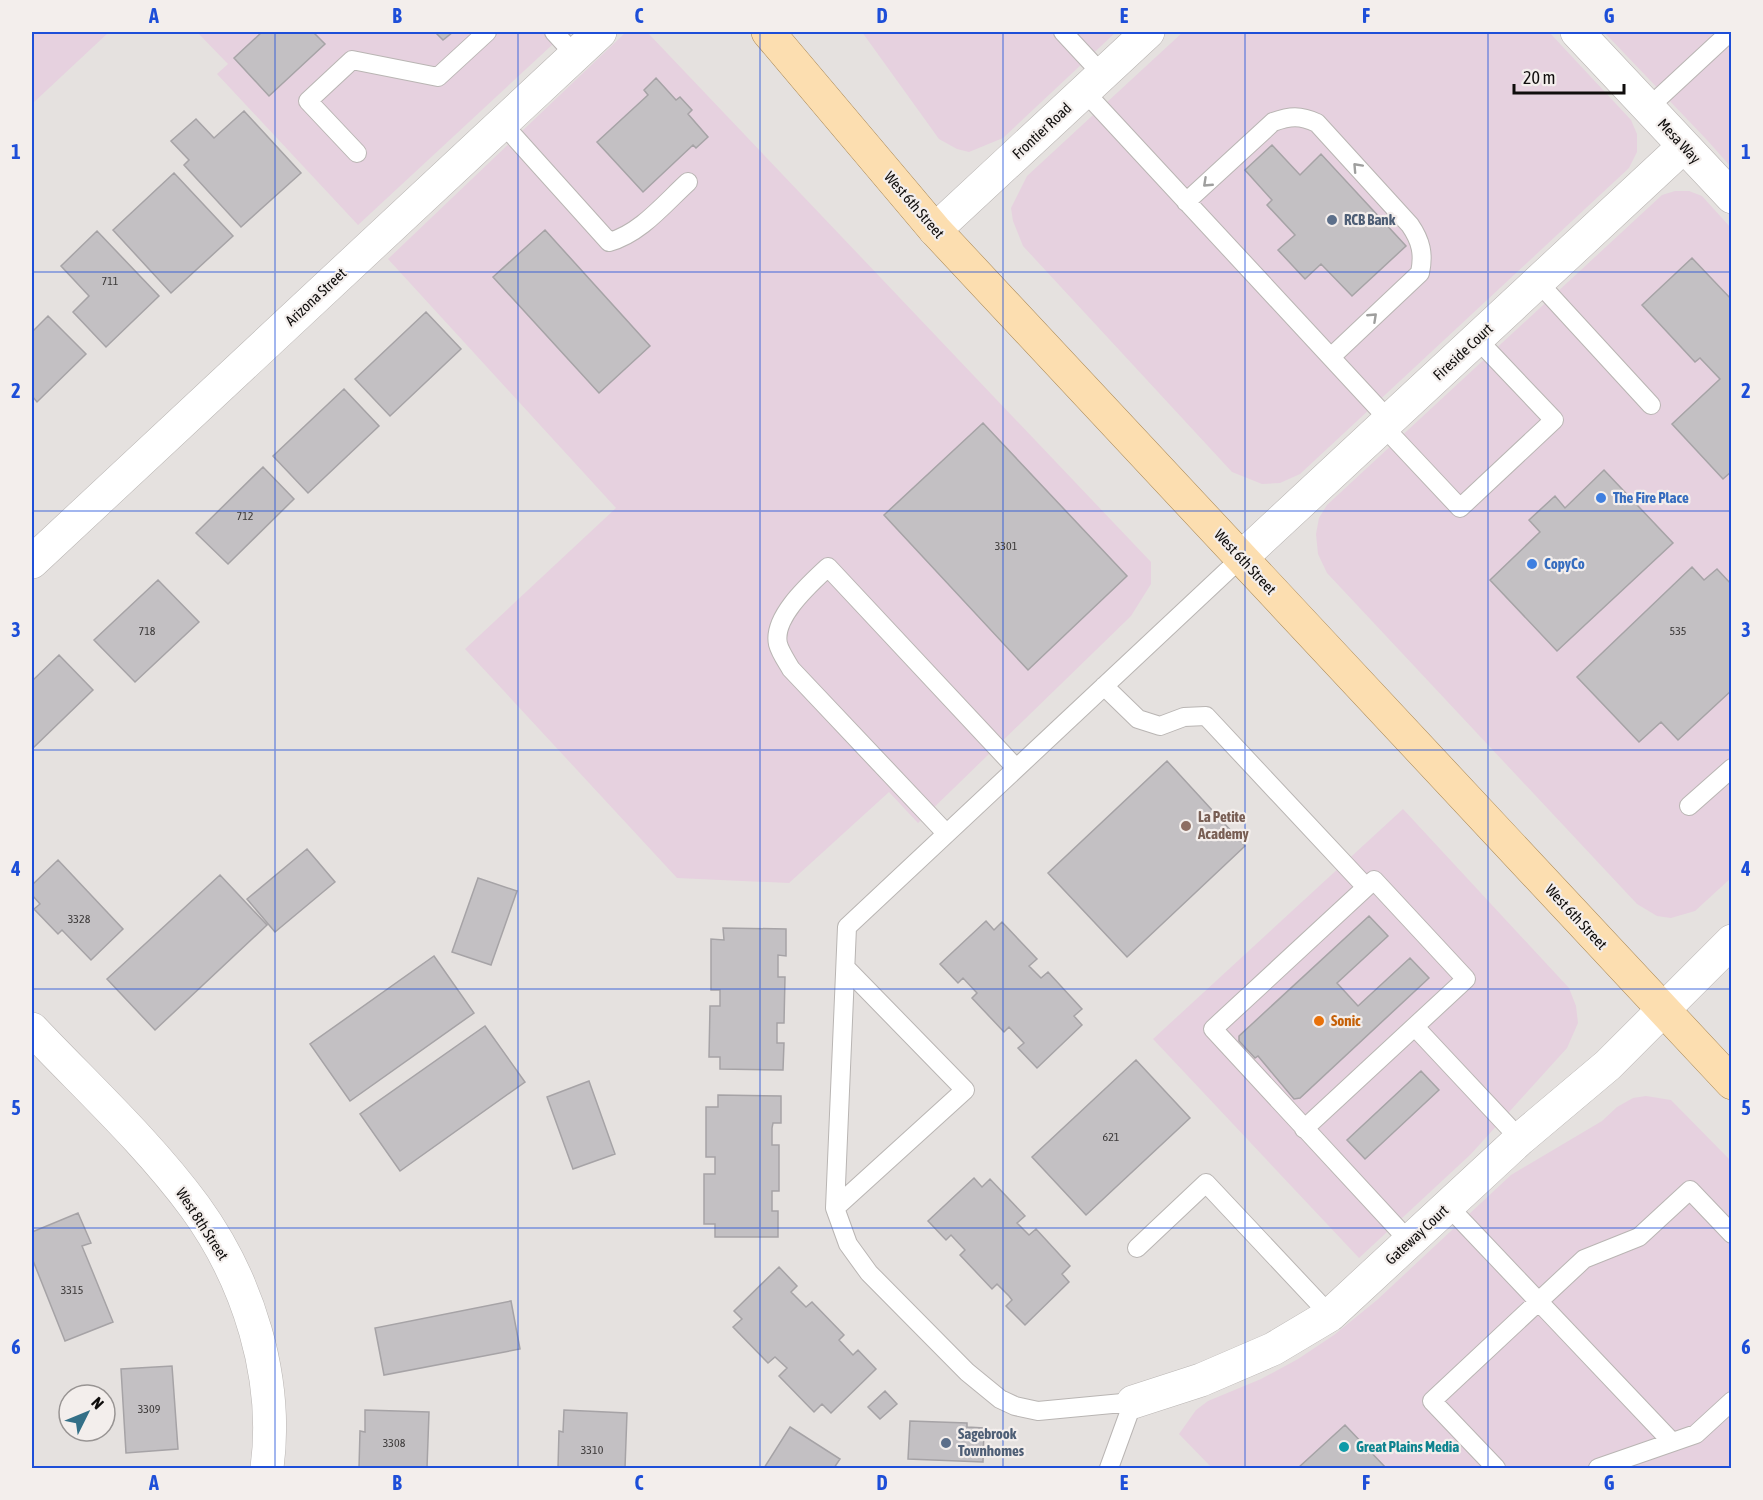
<svg xmlns="http://www.w3.org/2000/svg" width="1763" height="1500" font-family="'Asap Condensed',sans-serif">
<style>
.commercial{fill:#e6d1df}
.building{fill:#c3c0c3;stroke:#a6a3a6;stroke-width:1.5}
.lines{fill:none;stroke-linecap:round;stroke-linejoin:round}
.service-casing{stroke:#b9b5b3;stroke-width:20}
.minor-casing{stroke:#b9b5b3;stroke-width:34}
.tertiary-casing{stroke:#b9b5b3;stroke-width:34}
.primary-casing{stroke:#a88754;stroke-width:34}
.service{stroke:#fff;stroke-width:18}
.minor{stroke:#fff;stroke-width:33}
.tertiary{stroke:#fff;stroke-width:33}
.primary{stroke:#fcdeb0;stroke-width:33}
.oneway{stroke:#9f9f9e}
.grid{fill:none;stroke:#1d4ed8;stroke-width:1.5;stroke-opacity:0.55}
.service-dot{fill:#5c6f8a;stroke:#f3eeec;stroke-width:2}
.shop-dot{fill:#3f7fe0;stroke:#f3eeec;stroke-width:2}
.education-dot{fill:#8d6e63;stroke:#f3eeec;stroke-width:2}
.food-dot{fill:#e8710a;stroke:#f3eeec;stroke-width:2}
.culture-dot{fill:#0f9aa8;stroke:#f3eeec;stroke-width:2}
.labels{text-anchor:middle;stroke-width:4.5;stroke-linejoin:round;paint-order:stroke}
.number-label{font-size:12px;fill:#3d3a3a}
.street-label{font-size:15px;fill:#100e0d;stroke:#f3eeec}
.service-label{font-size:15px;font-weight:bold;fill:#4e5e75;stroke:#f3eeec;text-anchor:start}
.shop-label{font-size:15px;font-weight:bold;fill:#366cbe;stroke:#f3eeec;text-anchor:start}
.education-label{font-size:15px;font-weight:bold;fill:#785e54;stroke:#f3eeec;text-anchor:start}
.food-label{font-size:15px;font-weight:bold;fill:#c56008;stroke:#f3eeec;text-anchor:start}
.culture-label{font-size:15px;font-weight:bold;fill:#0d838f;stroke:#f3eeec;text-anchor:start}
.neatline{fill:none;stroke:#1d4ed8;stroke-width:2}
.grid-label{font-size:20px;text-anchor:middle;font-weight:bold;fill:#1d4ed8}
</style>
<rect width="100%" height="100%" fill="#e5e1df"/>
<path class="commercial" d="M32,32h77l-77,72z
M197,32h369l-208,193 -141,-151 11,-10z
M626,32h21l504,530v22l-20,32 -213,207 -29,-31 -100,91 -112,-5 -212,-229 151,-141 -228,-249z
M862,32h254l-113,106 -34,14 -12,-3 -18,-10z
M1183,32h366l82,88 6,14v18l-8,16 -329,306 -20,9 -18,1 -30,-12 -209,-226 -10,-25 -2,-13 16,-32z
M1604,32h127v135l-24,-27z
M1675,191h14l13,5 29,32v650l-36,33 -24,7 -14,-2 -20,-12 -310,-331 -9,-19 -2,-20 3,-16 8,-13 335,-310z
M1403,809l166,179 7,18 2,17 -11,25 -96,106 -112,104 -206,-219z
M1646,1096l25,4 60,61v307h-519l-33,-34 17,-24 12,-9 53,-22 37,-20 36,-24 43,-35 134,-125 91,-54 15,-14 16,-9z"/>
<path class="building" d="M262,32h51l12,12 -56,52 -35,-38z
M435,32h18l-10,8z
M656,78l20,22 4,-3 12,13 -4,4 20,23 -12,11 -3,-3 -50,47 -46,-50 51,-47 -4,-5z
M244,111l57,62 -60,54 -57,-62 5,-5 -18,-19 25,-22 18,19z
M1272,145l28,30 21,-21 85,92 -54,50 -31,-32 -16,15 -27,-29 17,-15 -28,-30 5,-5 -27,-30z
M174,173l59,63 -62,57 -58,-63z
M545,230l105,116 -51,47 -106,-116z
M97,231l62,65 -53,51 -33,-35 16,-16 -28,-30z
M1692,258l40,42v171l-9,8 -51,-55 48,-45 -20,-21 -5,4 -53,-57z
M426,312l35,37 -71,67 -35,-37z
M48,316l38,38 -49,48 -5,-6v-64z
M344,389l35,37 -71,67 -35,-37z
M983,423l144,153 -99,94 -144,-155z
M263,467l31,32 -66,65 -32,-31z
M1604,470l69,73 -116,108 -67,-71 50,-48 -11,-12 26,-24 10,12z
M1692,567l12,13 13,-11 15,16v105l-54,50 -17,-18 -22,20 -62,-65z
M158,580l41,42 -64,60 -41,-42z
M59,655l34,35 -61,59v-68z
M1167,761l78,85 -118,111 -79,-84z
M307,849l28,33 -60,50 -28,-33z
M58,860l65,69 -32,31 -29,-30 -4,4 -24,-25 6,-5 -8,-9v-10z
M220,875l47,50 -112,105 -48,-51z
M478,878l39,13 -26,74 -39,-13z
M1369,916l19,20 -51,47 21,23 52,-48 19,20 -129,120 -6,1 -36,-43 -3,2 -16,-17v-5z
M986,921l8,9 8,-8 35,37 -8,7 12,12 7,-6 34,37 -8,7 8,9 -45,43 -19,-20 6,-5 -15,-16 -5,5 -32,-34 5,-5 -14,-15 -5,5 -18,-19z
M723,928l63,1v27l-8,-1v22h7l-1,46h-7v20h7l-1,27 -63,-1v-12h-11l1,-51h10v-16h-9v-51l13,1z
M434,956l40,57 -124,88 -40,-57z
M485,1026l40,56 -125,89 -40,-57z
M1136,1060l54,58 -104,97 -54,-58z
M1421,1071l18,19 -74,69 -18,-19z
M589,1081l26,73 -42,15 -26,-72z
M718,1095l63,1v27h-8l-1,5v17h7v46h-7v20h6v26h-63v-13h-11v-50h11v-17h-9v-50h12z
M974,1178l8,9 8,-8 35,37 -8,7 12,12 7,-6 34,37 -8,8 7,8 -44,43 -19,-19 6,-6 -3,-4 -12,-12 -5,5 -32,-34 5,-5 -14,-15 -5,5 -18,-19z
M78,1213l13,30 -9,3 31,76 -48,19 -33,-83v-26z
M779,1267l18,19 -6,6 15,15 6,-5 32,33 -5,5 14,15 5,-5 18,19 -45,44 -9,-9 -8,8 -35,-36 8,-8 -12,-11 -7,6 -35,-36 9,-8 -8,-8z
M511,1301l9,48 -136,26 -9,-47z
M172,1366l6,83 -52,4 -5,-84z
M885,1391l12,13 -17,15 -12,-12z
M365,1410l64,2 -2,56h-68l1,-37 5,1z
M564,1410l63,3 -2,55h-67l1,-37 4,1z
M910,1421l57,2v4l17,1 -1,34 -75,-3z
M1345,1425l41,43h-88z
M790,1427l50,32 -6,9h-70z"/>
<g class="lines">
<defs>
<path id="service" d="M554,32l21,23
M1063,32l39,42
M1084,91l305,329
M1648,108l82,-76
M502,123l107,119c31,-8 56,-39 79,-60
M357,153l-49,-52 44,-41 86,17 49,-45
M1186,202l87,-80c17,-6 27,-7 44,1l93,102c11,16 14,29 10,48l-89,84
M1538,282l113,123
M1383,426l77,82 94,-88 -77,-81
M1104,686l34,33 22,7 24,-9 22,-1 160,171
M1689,806l43,-38
M946,833l-155,-164c-4,-7 -11,-17 -13,-25 -6,-27 33,-61 50,-77l188,201
M1415,1027l105,112
M1304,1129l162,-150 -92,-99 -161,149 197,213
M1448,1206l224,236
M835,1208l130,-118 -119,-122
M1137,1248l69,-65 124,132
M1109,1468l24,-66 -95,9 -23,-5 -15,-7 -33,-27 -98,-99 -21,-29 -13,-36 12,-281 394,-369
M1496,1468l-64,-67 152,-142 55,-22 51,-47 42,44
M1598,1468l98,-34 36,-33"/>
<path id="minor" d="M1577,32l155,165
M935,230l213,-198
M1241,558l443,-412
M32,562l568,-530
M1133,1402l68,-22 72,-31 57,-34 190,-176 88,-74 124,-124"/>
<path id="tertiary" d="M32,1029c54,57 116,114 163,178 53,73 84,170 72,261"/>
<path id="primary" d="M768,32l167,198 797,853"/>
</defs>
<use href="#service" class="service-casing"/>
<use href="#minor" class="minor-casing"/>
<use href="#tertiary" class="tertiary-casing"/>
<use href="#primary" class="primary-casing"/>
<use href="#service" class="service"/>
<use href="#minor" class="minor"/>
<use href="#tertiary" class="tertiary"/>
<use href="#primary" class="primary"/>
</g>
<defs><path id="oneway-chevron" d="M-2-3.5L2.5 0L-2 3.5" fill="none" stroke-width="1.6" stroke-linecap="round" stroke-linejoin="round" transform="scale(1.5)"/></defs>
<g class="oneway">
<use href="#oneway-chevron" transform="translate(1357 167) rotate(-133)"/>
<use href="#oneway-chevron" transform="translate(1207 183) rotate(137)"/>
<use href="#oneway-chevron" transform="translate(1373 317) rotate(-43)"/>
</g>
<path class="grid" d="M275,32v1436M518,32v1436M760,32v1436M1003,32v1436M1245,32v1436M1488,32v1436M32,272h1700M32,511h1700M32,750h1700M32,989h1700M32,1228h1700"/>
<g class="service-dot">
<circle cx="1332" cy="220" r="6"/>
<circle cx="946" cy="1443" r="6"/>
</g>
<g class="shop-dot">
<circle cx="1601" cy="498" r="6"/>
<circle cx="1532" cy="564" r="6"/>
</g>
<circle class="education-dot" cx="1186" cy="826" r="6"/>
<circle class="food-dot" cx="1319" cy="1021" r="6"/>
<circle class="culture-dot" cx="1344" cy="1447" r="6"/>
<g class="labels">
<g class="number-label">
<text x="110" y="285">711</text>
<text x="245" y="520">712</text>
<text x="1006" y="550">3301</text>
<text x="147" y="635">718</text>
<text x="1678" y="635">535</text>
<text x="79" y="923">3328</text>
<text x="1111" y="1141">621</text>
<text x="72" y="1294">3315</text>
<text x="149" y="1413">3309</text>
<text x="394" y="1447">3308</text>
<text x="592" y="1454">3310</text>
</g>
<g class="street-label">
<text transform="translate(1042 131) rotate(-43)" y="5">Frontier Road</text>
<text transform="translate(1679 141) rotate(47)" y="5">Mesa Way</text>
<text transform="translate(914 205) rotate(49)" y="5">West 6th Street</text>
<text transform="translate(316 297) rotate(-43)" y="5">Arizona Street</text>
<text transform="translate(1463 352) rotate(-43)" y="5">Fireside Court</text>
<text transform="translate(1245 562) rotate(47)" y="5">West 6th Street</text>
<text transform="translate(1576 917) rotate(47)" y="5">West 6th Street</text>
<text transform="translate(202 1224) rotate(57)" y="5">West 8th Street</text>
<text transform="translate(1417 1235) rotate(-43)" y="5">Gateway Court</text>
</g>
<g class="service-label">
<text x="1344" y="225">RCB Bank</text>
<text x="958" y="1439">Sagebrook<tspan x="958" dy="17">Townhomes</tspan></text>
</g>
<g class="shop-label">
<text x="1613" y="503">The Fire Place</text>
<text x="1544" y="569">CopyCo</text>
</g>
<g class="education-label">
<text x="1198" y="822">La Petite<tspan x="1198" dy="17">Academy</tspan></text>
</g>
<g class="food-label">
<text x="1331" y="1026">Sonic</text>
</g>
<g class="culture-label">
<text x="1356" y="1452">Great Plains Media</text>
</g>
</g>
<rect width="1763" height="1500" fill="none" stroke="#f3eeec" stroke-width="66"/>
<g transform="translate(87 1413) rotate(47)"><circle r="28" fill="#f3eeec" stroke="#989493" stroke-width="1.5"/>
<path d="M0-4.5L10 22L0 15L-10 22Z" fill="#336f87"/>
<text y="-9" font-size="16" font-weight="bold" text-anchor="middle" fill="#100e0d">N</text>
</g>
<path d="M1514 84v9h110v-9" fill="none" stroke="#100e0d" stroke-width="3"/>
<text x="1523" y="84" font-size="18" fill="#100e0d" stroke="#f3eeec" stroke-width="4.5" paint-order="stroke">20 m</text>
<rect x="33" y="33" width="1697" height="1434" class="neatline"/>
<g class="grid-label">
<text x="154" y="23">A</text>
<text x="397" y="23">B</text>
<text x="639" y="23">C</text>
<text x="882" y="23">D</text>
<text x="1124" y="23">E</text>
<text x="1366" y="23">F</text>
<text x="1609" y="23">G</text>
<text x="16" y="159">1</text>
<text x="1746" y="159">1</text>
<text x="16" y="398">2</text>
<text x="1746" y="398">2</text>
<text x="16" y="637">3</text>
<text x="1746" y="637">3</text>
<text x="16" y="876">4</text>
<text x="1746" y="876">4</text>
<text x="16" y="1115">5</text>
<text x="1746" y="1115">5</text>
<text x="16" y="1354">6</text>
<text x="1746" y="1354">6</text>
<text x="154" y="1490">A</text>
<text x="397" y="1490">B</text>
<text x="639" y="1490">C</text>
<text x="882" y="1490">D</text>
<text x="1124" y="1490">E</text>
<text x="1366" y="1490">F</text>
<text x="1609" y="1490">G</text>
</g>
</svg>
